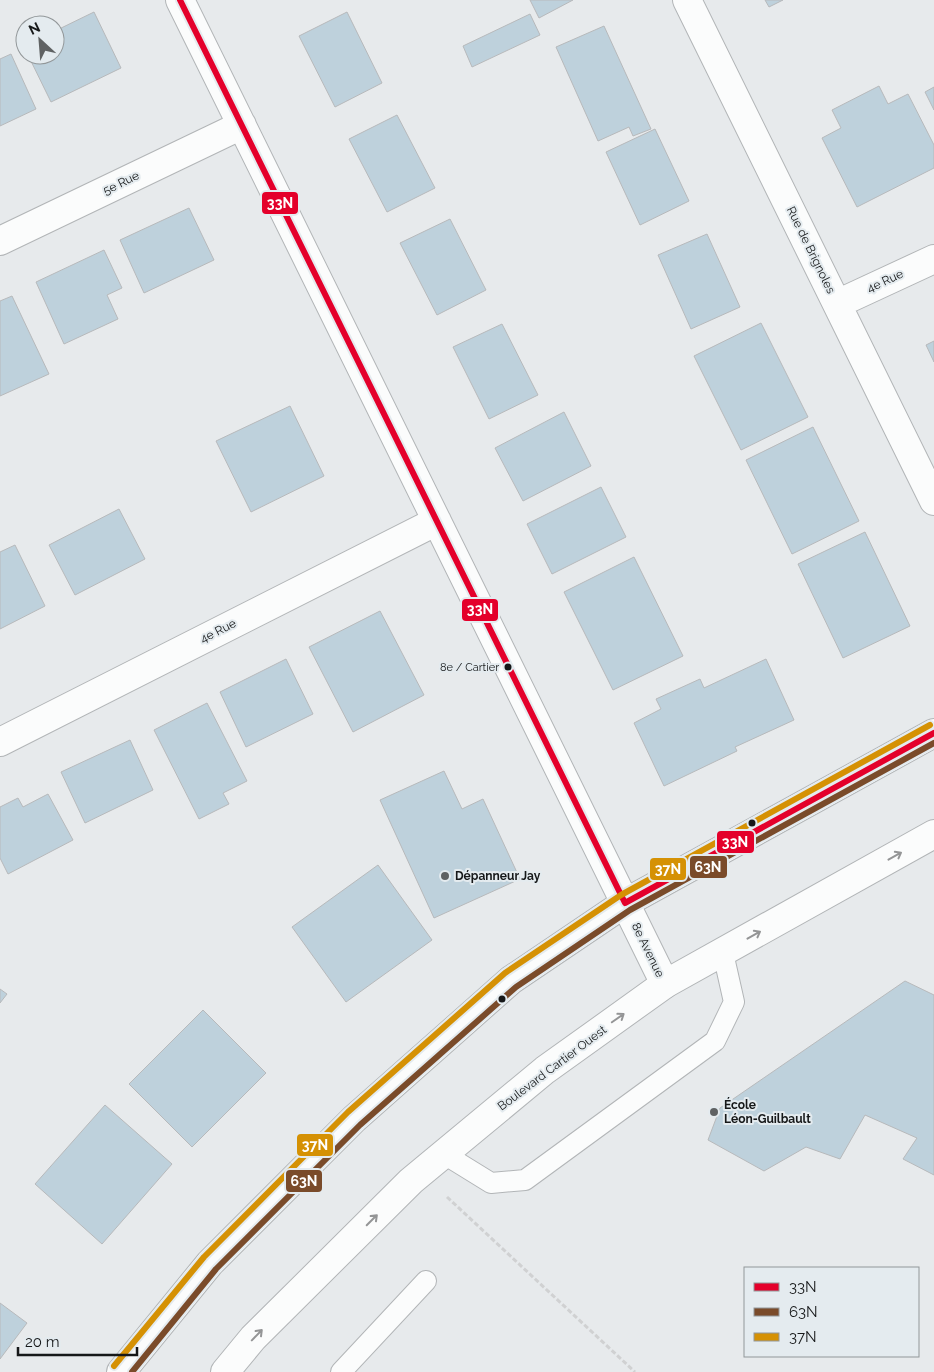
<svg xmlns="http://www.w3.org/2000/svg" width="934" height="1372" font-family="Raleway,sans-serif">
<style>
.building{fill:#bed1dc;stroke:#b7b9bb}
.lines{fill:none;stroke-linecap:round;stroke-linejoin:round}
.service-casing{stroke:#b2b5b7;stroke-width:22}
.minor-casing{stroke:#b2b5b7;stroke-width:30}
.tertiary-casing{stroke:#b2b5b7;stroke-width:30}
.path{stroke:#d0d1d2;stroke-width:3;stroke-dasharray:5 2.5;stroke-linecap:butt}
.service{stroke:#fbfcfc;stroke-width:20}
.minor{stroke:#fbfcfc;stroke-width:28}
.tertiary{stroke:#fbfcfc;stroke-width:28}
.bus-1-casing{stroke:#e4ebef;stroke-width:10}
.bus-2-casing{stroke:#e4ebef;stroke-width:10}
.bus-3-casing{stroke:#e4ebef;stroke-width:10}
.bus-1{stroke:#e4002b;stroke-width:6}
.bus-2{stroke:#7a4b2a;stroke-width:6}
.bus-3{stroke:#d59104;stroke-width:6}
.oneway{stroke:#949596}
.bus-dot{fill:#161819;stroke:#e4ebef;stroke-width:2}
.poi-dot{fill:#5f6263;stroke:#e4ebef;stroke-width:2}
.labels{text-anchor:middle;stroke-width:4;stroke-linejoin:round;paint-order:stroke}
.bus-label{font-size:11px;fill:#161819;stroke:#e4ebef;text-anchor:end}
.street-label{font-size:12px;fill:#161819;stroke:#e4ebef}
.poi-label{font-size:12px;font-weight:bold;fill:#161819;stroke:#e4ebef;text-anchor:start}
.line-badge{stroke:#e4ebef;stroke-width:2}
.badge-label{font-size:14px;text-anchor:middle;font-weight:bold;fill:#fff}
</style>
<rect width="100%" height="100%" fill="#e7eaec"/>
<path class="building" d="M530,0h43l-34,18z
M765,0h18l-14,7z
M94,12l27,56 -70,34 -23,-47h27v-24z
M347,12l35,71 -47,24 -36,-71z
M530,14l10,21 -68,32 -9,-21z
M604,26l47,103 -18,7 -4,-9 -31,14 -42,-94z
M11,54l25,55 -36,17v-67z
M879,86l9,18 20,-10 26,51v23l-77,39 -35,-69 19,-10 -9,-18z
M934,87v23l-9,-18z
M397,115l38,73 -48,24 -38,-73z
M655,129l34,72 -49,24 -34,-73z
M189,208l25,52 -70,33 -24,-53z
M450,219l36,71 -49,25 -37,-72z
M707,234l33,73 -49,22 -33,-74z
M104,250l18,38 -15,7 11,24 -54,25 -28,-62z
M12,296l37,78 -49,22v-95z
M761,323l47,94 -67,33 -47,-94z
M502,324l36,71 -49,24 -36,-72z
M934,341v21l-8,-17z
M290,406l34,70 -73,36 -35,-71z
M564,412l27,54 -68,35 -28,-53z
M813,427l46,94 -67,33 -46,-94z
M601,487l25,50 -74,37 -25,-50z
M119,509l26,50 -70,36 -26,-50z
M865,532l45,94 -67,32 -45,-94z
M15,545l30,61 -45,23v-77z
M634,557l49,99 -70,34 -49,-98z
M380,611l44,84 -71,37 -44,-85z
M286,659l27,55 -67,33 -26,-55z
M766,659l28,61 -59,27 2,4 -73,35 -30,-63 27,-14 -5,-10 44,-20 4,9z
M207,703l40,78 -24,12 6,11 -30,15 -45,-89z
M130,740l23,50 -68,33 -24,-51z
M444,771l18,38 21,-10 37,80 -86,39 -54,-118z
M48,794l25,46 -65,34 -8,-16v-51l18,-9 5,9z
M378,865l54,75 -86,62 -54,-75z
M905,981l29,14v180l-31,-16 14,-21 -52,-23 -25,44 -34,-12 -42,24 -56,-31 12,-32z
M0,989l7,5 -7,9z
M203,1010l63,63 -74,74 -63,-63z
M105,1105l67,59 -70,80 -67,-60z
M0,1303l27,20 -27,36z"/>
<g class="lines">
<defs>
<path id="service" d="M444,1154l47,29 34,-3 190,-139 19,-39 -11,-49
M341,1372l85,-91"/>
<path id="minor" d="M180,0l485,984
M687,0l247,501
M0,241l242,-116
M837,304l97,-45
M0,742l437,-221"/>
<path id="tertiary" d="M121,1372l89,-109 144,-144 157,-139 114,-77 309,-170
M225,1372l28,-34 158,-157 134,-111 120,-86 269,-150"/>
</defs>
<use href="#service" class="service-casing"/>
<use href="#minor" class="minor-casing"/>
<use href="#tertiary" class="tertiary-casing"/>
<path class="path" d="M447,1197l188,175"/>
<use href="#service" class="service"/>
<use href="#minor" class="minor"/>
<use href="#tertiary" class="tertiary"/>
<defs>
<path id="bus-1" d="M180,0l445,903 309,-170"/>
<path id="bus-2" d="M132,1372l84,-103 144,-144 156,-138 114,-77 304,-167"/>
<path id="bus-3" d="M114,1366l90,-109 144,-145 157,-139 116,-78 309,-170"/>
</defs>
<use href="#bus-1" class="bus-1-casing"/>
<use href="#bus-2" class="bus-2-casing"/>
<use href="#bus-3" class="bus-3-casing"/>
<use href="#bus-1" class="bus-1"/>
<use href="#bus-2" class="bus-2"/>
<use href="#bus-3" class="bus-3"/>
</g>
<defs><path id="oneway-shaft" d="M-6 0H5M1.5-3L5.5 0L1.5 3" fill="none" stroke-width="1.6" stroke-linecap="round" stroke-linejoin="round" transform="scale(1.25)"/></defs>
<g class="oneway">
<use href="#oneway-shaft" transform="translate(895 856) rotate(-29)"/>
<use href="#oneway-shaft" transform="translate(754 935) rotate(-29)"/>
<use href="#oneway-shaft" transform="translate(618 1018) rotate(-35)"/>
<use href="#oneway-shaft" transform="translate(372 1220) rotate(-45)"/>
<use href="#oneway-shaft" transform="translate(257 1335) rotate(-46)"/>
</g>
<g class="bus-dot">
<circle cx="508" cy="667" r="4.5"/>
<circle cx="752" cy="823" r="4.5"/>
<circle cx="502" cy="999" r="4.5"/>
</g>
<g class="poi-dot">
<circle cx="445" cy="876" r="5"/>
<circle cx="714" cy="1112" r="5"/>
</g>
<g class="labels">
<g class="bus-label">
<text x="499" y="671">8e / Cartier</text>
</g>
<g class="street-label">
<text transform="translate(121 183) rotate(-26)" y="4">5e Rue</text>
<text transform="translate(811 250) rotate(64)" y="4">Rue de Brignoles</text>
<text transform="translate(885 281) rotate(-25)" y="4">4e Rue</text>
<text transform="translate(218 631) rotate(-27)" y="4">4e Rue</text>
<text transform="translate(648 950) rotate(64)" y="4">8e Avenue</text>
<text transform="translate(552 1068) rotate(-37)" y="4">Boulevard Cartier Ouest</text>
</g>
<g class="poi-label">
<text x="455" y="880">Dépanneur Jay</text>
<text x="724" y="1109">École<tspan x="724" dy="14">Léon-Guilbault</tspan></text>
</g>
</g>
<g class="line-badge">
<rect x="261" y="191" width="38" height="24" rx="5" fill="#e4002b"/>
<rect x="461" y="598" width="38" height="24" rx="5" fill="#e4002b"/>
<rect x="716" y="830" width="39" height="24" rx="5" fill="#e4002b"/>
<rect x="689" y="855" width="39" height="24" rx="5" fill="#7a4b2a"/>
<rect x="649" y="857" width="38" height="24" rx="5" fill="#d59104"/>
<rect x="296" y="1133" width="38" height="24" rx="5" fill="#d59104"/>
<rect x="285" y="1169" width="38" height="24" rx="5" fill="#7a4b2a"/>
</g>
<g class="badge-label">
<text x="280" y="208">33N</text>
<text x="480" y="614">33N</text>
<text x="735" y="847">33N</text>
<text x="708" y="872">63N</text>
<text x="668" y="874">37N</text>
<text x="315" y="1150">37N</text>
<text x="304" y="1186">63N</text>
</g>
<rect x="744" y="1267" width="175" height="90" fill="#e4ebef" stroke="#929799"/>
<rect x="754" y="1283" width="25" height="8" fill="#e4002b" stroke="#929799"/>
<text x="789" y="1292" font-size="15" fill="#161819">33N</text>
<rect x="754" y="1308" width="25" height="8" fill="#7a4b2a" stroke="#929799"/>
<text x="789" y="1317" font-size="15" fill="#161819">63N</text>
<rect x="754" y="1333" width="25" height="8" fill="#d59104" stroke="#929799"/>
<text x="789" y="1342" font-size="15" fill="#161819">37N</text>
<g transform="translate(40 40) rotate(334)"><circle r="24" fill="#e4ebef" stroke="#929799"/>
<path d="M0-4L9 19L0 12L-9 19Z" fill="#5f6263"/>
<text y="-8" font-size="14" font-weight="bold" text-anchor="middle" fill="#161819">N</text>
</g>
<path d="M18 1347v8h119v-8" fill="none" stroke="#161819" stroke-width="2.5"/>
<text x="25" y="1347" font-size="15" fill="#161819" stroke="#e4ebef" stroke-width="4" paint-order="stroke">20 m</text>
</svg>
